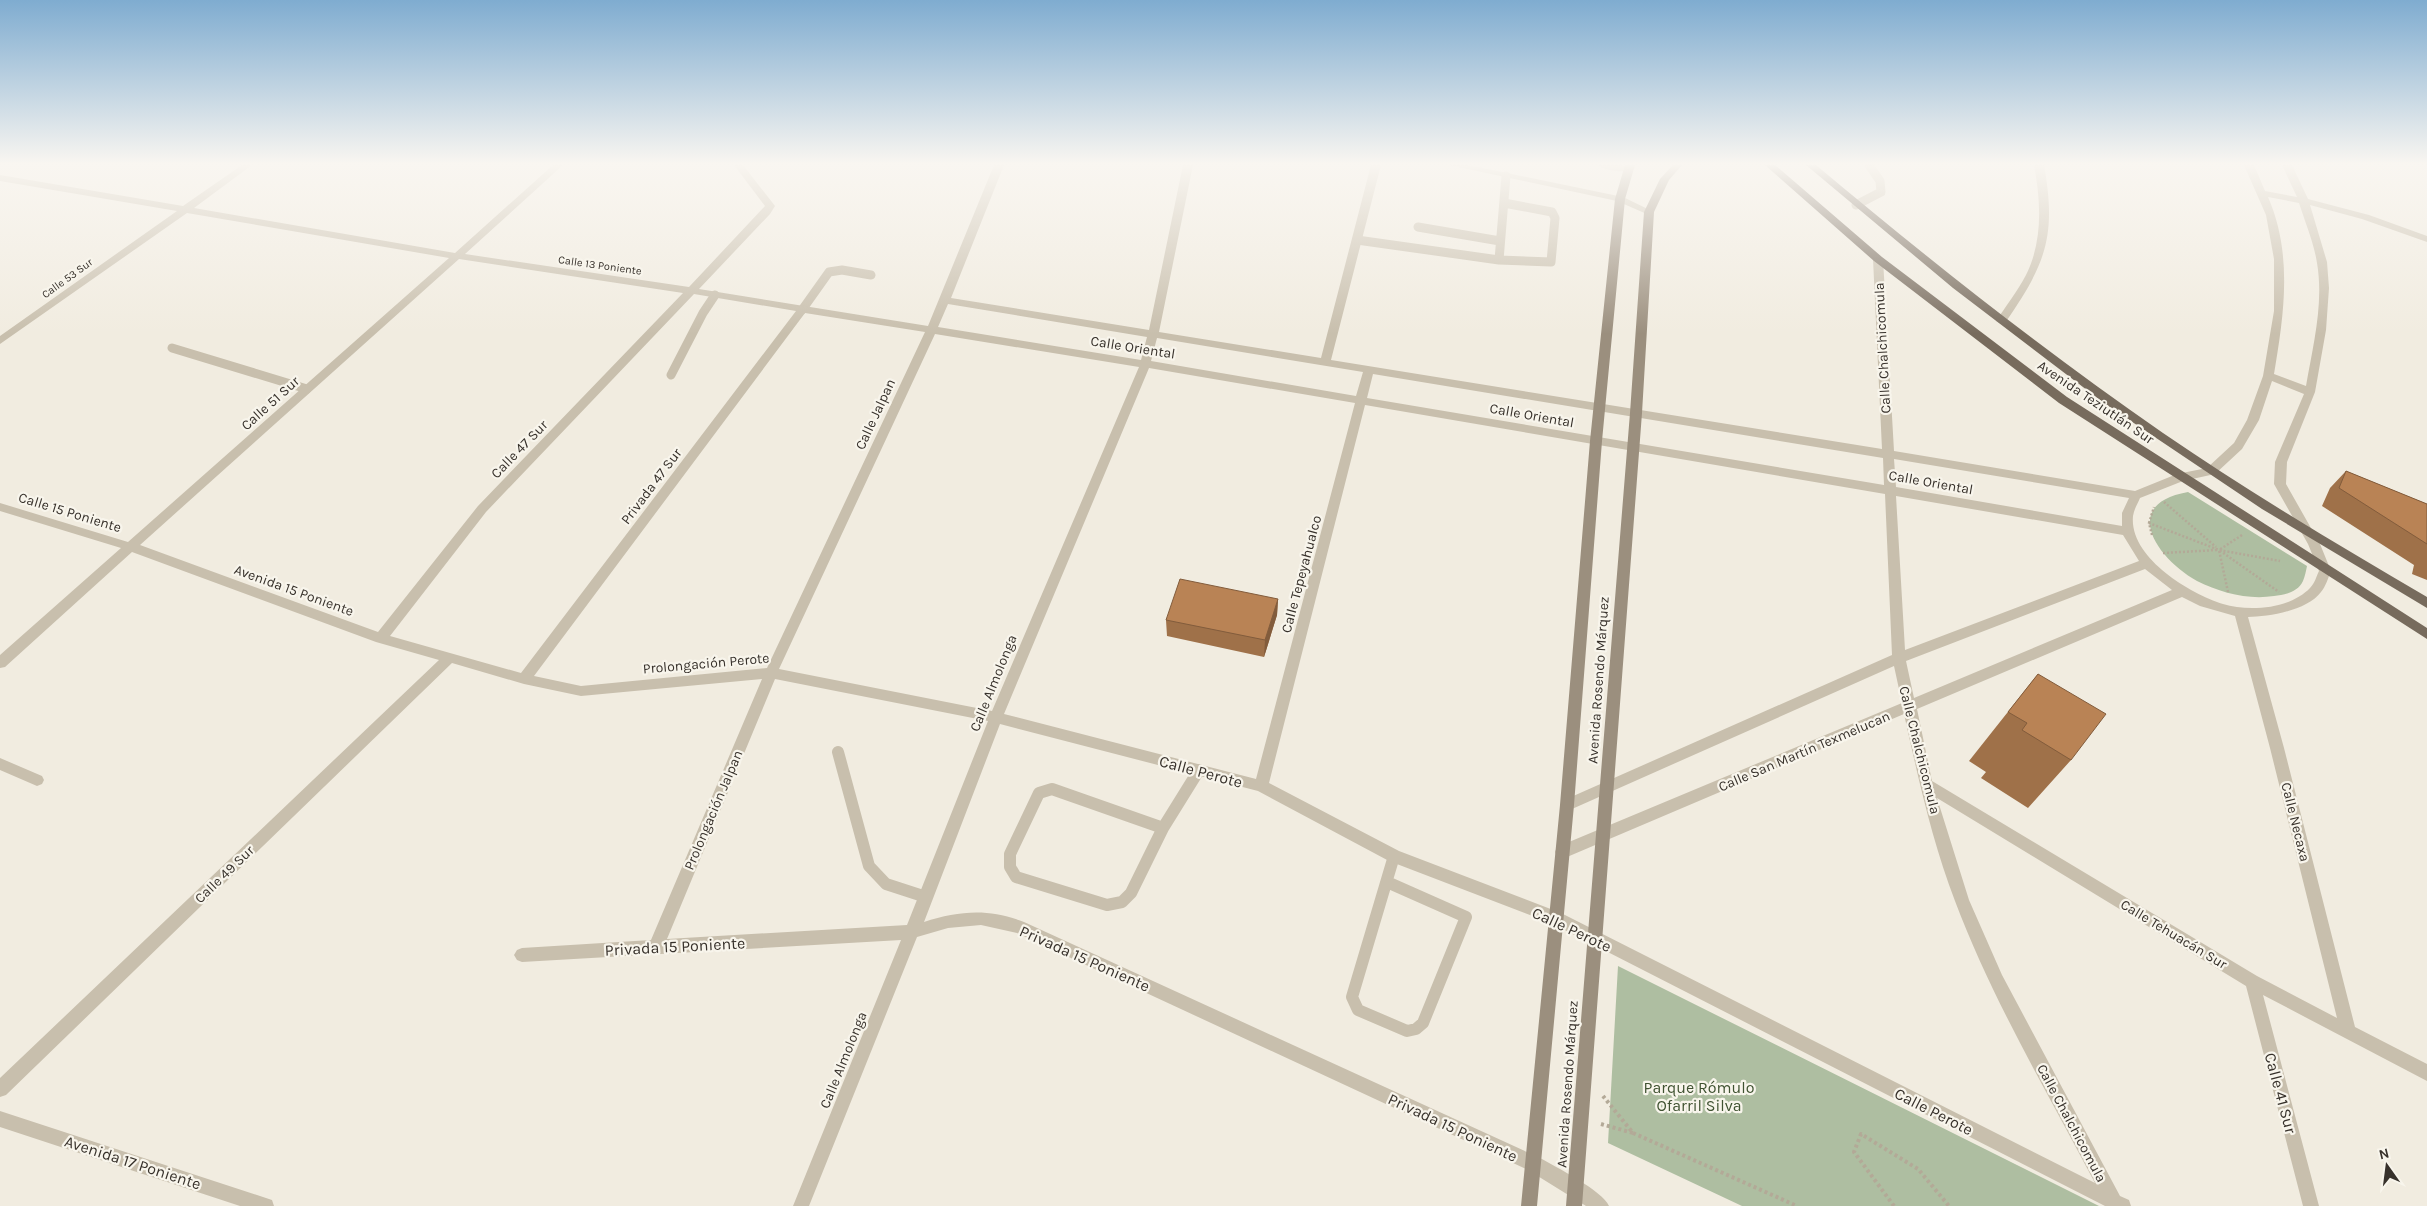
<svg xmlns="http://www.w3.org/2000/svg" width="2427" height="1206" font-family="Karla,sans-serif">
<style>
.green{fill:#aebea1}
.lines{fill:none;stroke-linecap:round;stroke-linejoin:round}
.path-far1{stroke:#b3a997;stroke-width:2.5;stroke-dasharray:2 2;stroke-linecap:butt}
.path{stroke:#b3a997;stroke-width:4;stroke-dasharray:3 3;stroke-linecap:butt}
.lane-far1{stroke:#c8bfad;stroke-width:9}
.lane{stroke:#c8bfad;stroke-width:12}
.street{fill:#c8bfad;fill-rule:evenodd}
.secondary{fill:#9b8f7e;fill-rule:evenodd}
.primary{fill:#776b5d;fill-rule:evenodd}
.wall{fill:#9f7149}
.shaded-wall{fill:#825c3c}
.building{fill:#b98355;stroke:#825c3c}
.labels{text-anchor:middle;stroke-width:4.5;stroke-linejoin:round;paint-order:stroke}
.far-street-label{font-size:11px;fill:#37312b;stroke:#f8f5ec}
.street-label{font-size:14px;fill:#37312b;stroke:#f8f5ec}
.near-street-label{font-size:16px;fill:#37312b;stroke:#f8f5ec}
.near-park-label{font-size:16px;fill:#3f5231;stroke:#f8f5ec}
</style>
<rect width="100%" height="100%" fill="#f1ece0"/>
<path class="green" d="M2188,492l119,74c-1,5 -2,10 -4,15 -5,11 -18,14 -29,15 -26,4 -53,-3 -77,-15 -40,-22 -78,-77 -9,-89z
M1618,966l481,240h-357l-134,-63z"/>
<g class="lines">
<path class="path-far1" d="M2164,502l52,45
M2149,523l5,-16
M2152,535l-3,-12 70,27
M2242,535l-23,15 61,11
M2163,553l54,-3
M2228,592l-9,-42 60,42"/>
<path class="path" d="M1601,1124l32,9 -30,-37
M1633,1133l164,73
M1894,1206l-40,-54 7,-18 57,35 31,37"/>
<path class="lane-far1" d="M1856,205l25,-13 -1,-11 -11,-16
M1418,227l82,14
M1357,240l142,20 52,2 4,-44 -3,-6 -48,-9
M1499,260l7,-84
M802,310l27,-38 13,-2 29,5
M172,348l135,41
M671,375l32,-62 12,-18"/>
<path class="lane" d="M838,752l31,114 17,18 40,13
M1052,789l111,39 -32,65 -9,9 -15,3 -91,-28 -6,-10v-13l29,-61z
M1163,828l36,-58
M1387,882l79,35 -43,106 -7,6 -9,2 -49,-21 -6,-13 42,-141"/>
<path class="street" d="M242,165h10l-58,43 261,45 98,-88h10l-98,89 224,33 76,-81 -31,-41h9l32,41 -5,8 -71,75 229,37 66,-161h10l-53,133 198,32 34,-165h10l-34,167 162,26 50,-193h10l-50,195 551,89 -9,-190 5,-3 5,3 11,192 241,40 42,-17 30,-6 27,-25 13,-23 16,-44 11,-65v-52l-8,-44 -22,-50h10l11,26 32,6 -15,-32h10l16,34 61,16 58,21v6l-65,-23 -52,-14 17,57 2,26 -3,42 -11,62 -28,70 -1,22 34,60 11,27c-3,7 -5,15 -10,21 -13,18 -52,25 -73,25l36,131 71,279 72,37v17l-164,-86 56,211h-16l-57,-220 -309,-188 32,102 33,75 118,221 9,4 2,6h-26l-554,-283 -162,-62 -131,-70 -258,-67 -76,198c35,-11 64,-14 100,0l516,236c16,9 63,33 69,48h-23l-58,-36 -511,-237 -36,-8 -33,3 -31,9 -108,269h-16l108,-266 -379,22 -5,-2 -3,-5 3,-5 5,-2 129,-8 111,-261 -181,17 -57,-12 -72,-21 -446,432 -6,2v-19l439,-418 -63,-18 -244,-90 -127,115 -5,1v-13l121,-107 -121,-37v-8l128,39 321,-284 -262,-45 -187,131v-8l177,-125 -177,-30v-6l183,31zM2268,197l31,6c6,19 15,40 18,60 7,40 -4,83 -11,123l-32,-12c10,-59 19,-120 -6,-177zM459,259l224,34 -205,213 -100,126 -238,-87zM694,294l102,17 -275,362 -131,-37 96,-124zM948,304l199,33 -6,23 -203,-33zM805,313l120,19 -158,336 -186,18 -47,-10zM935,334l204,33 -147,344 -213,-42zM1157,338l206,34 -7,24 -205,-35zM1149,368l206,35 -99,376 -252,-65zM1373,374l510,84 1,27 -517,-87zM2272,381l32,13 -29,68 -1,22 34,60 11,27c-3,6 -4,12 -9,17 -20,21 -61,24 -87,16 -34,-11 -94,-47 -90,-88 1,-7 5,-13 7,-18l43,-17 32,-7 27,-25 17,-29zM1365,405l520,89 7,161 -330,146 -2,4 2,4 5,2 5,-2 322,-143 8,37 -345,144 -2,5 2,5 5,1 5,-1 337,-143c14,63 28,127 51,187 37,98 91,189 140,282l-534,-270 -162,-62 -130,-68zM1894,459l235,39 -7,15v13l-226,-39zM1896,496l227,39 16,26 -234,89zM2145,569l27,21 -258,108 -8,-37zM2182,597l18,9 35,10 35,132 67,270 -80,-42 -325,-195 -15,-72zM775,679l213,42 -81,204 -240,14z
M1449,165h19l155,32 31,15 -5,3 -32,-14z
M1597,165h24l12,4c-7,5 -30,1 -36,-4z
M2034,165h10c13,72 1,100 -39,158l-4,1 -5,-3c10,-15 21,-29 30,-46 17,-34 15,-73 8,-110z
M0,758l42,18 2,4 -2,4 -5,2 -37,-16z
M0,1111l266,87 6,2 2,6h-34l-240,-79z"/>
<path class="secondary" d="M1625,165h10l-10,34 -23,242 -28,364 -37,401h-16l39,-401 30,-364 25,-242z
M1673,165h9l-13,15 -15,32 -12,201 -60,793h-16l64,-793 14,-201 16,-33z"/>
<path class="primary" d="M1765,165h10l107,92 185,140 360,231v11l-368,-236 -185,-142z
M1806,165h10c112,94 227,185 347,268 86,59 175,112 264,164v11l-165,-99 -158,-106 -151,-115z"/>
</g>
<path class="wall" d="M2346,471l81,33v76l-15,-6 2,-9 -92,-59 8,-18z
M1278,599l-1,16 -13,42 -97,-21 -1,-16z
M2038,674l33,86 -43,48 -47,-30 5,-6 -17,-11z"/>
<path class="shaded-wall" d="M1278,599l-1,16 -13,42 1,-17z"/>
<path class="building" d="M2346,471l81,33v40l-88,-56z
M1180,579l98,20 -13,41 -99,-20z
M2038,674l68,40 -35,46 -49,-30 5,-7 -19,-11z"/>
<linearGradient id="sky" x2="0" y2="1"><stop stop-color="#7facd0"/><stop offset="0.49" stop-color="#f9f6f1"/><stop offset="1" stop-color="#f9f6f1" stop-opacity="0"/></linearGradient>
<rect width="2427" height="334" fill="url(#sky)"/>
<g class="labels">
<g class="far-street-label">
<text transform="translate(600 265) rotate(8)" y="4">Calle 13 Poniente</text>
<text transform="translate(67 278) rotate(-36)" y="4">Calle 53 Sur</text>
</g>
<g class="street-label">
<text transform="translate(1133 347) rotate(9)" y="5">Calle Oriental</text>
<text transform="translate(1882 348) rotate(-93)" y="5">Calle Chalchicomula</text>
<text transform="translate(2096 402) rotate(34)" y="5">Avenida Teziutlán Sur</text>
<text transform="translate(270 403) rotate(-42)" y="5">Calle 51 Sur</text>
<text transform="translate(875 414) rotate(-65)" y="5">Calle Jalpan</text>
<text transform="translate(1532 415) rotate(10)" y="5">Calle Oriental</text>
<text transform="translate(519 449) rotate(-46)" y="5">Calle 47 Sur</text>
<text transform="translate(1931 482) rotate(10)" y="5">Calle Oriental</text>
<text transform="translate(651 486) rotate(-53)" y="5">Privada 47 Sur</text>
<text transform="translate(70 512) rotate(17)" y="5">Calle 15 Poniente</text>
<text transform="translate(1301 574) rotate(-75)" y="5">Calle Tepeyahualco</text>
<text transform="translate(294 590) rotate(20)" y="5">Avenida 15 Poniente</text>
<text transform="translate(706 663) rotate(-5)" y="5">Prolongación Perote</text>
<text transform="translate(1598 680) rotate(-86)" y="5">Avenida Rosendo Márquez</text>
<text transform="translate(993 683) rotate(-68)" y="5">Calle Almolonga</text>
<text transform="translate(1920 750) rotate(76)" y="5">Calle Chalchicomula</text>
<text transform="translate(1804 751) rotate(-23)" y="5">Calle San Martín Texmelucan</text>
<text transform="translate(713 810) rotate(-67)" y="5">Prolongación Jalpan</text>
<text transform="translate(2296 822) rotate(76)" y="5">Calle Necaxa</text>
<text transform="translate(224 874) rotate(-44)" y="5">Calle 49 Sur</text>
<text transform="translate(2174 934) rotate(31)" y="5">Calle Tehuacán Sur</text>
<text transform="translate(843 1060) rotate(-68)" y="5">Calle Almolonga</text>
<text transform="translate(1567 1084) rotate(-86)" y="5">Avenida Rosendo Márquez</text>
<text transform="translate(2072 1123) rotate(62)" y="5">Calle Chalchicomula</text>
</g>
<g class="near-street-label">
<text transform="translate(1201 771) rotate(15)" y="6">Calle Perote</text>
<text transform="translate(1572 929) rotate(25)" y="6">Calle Perote</text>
<text transform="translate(675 946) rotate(-3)" y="6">Privada 15 Poniente</text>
<text transform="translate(1085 958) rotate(24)" y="6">Privada 15 Poniente</text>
<text transform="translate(2281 1093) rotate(75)" y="6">Calle 41 Sur</text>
<text transform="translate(1934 1111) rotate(27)" y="6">Calle Perote</text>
<text transform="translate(1453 1127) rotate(25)" y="6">Privada 15 Poniente</text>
<text transform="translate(133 1162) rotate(18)" y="6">Avenida 17 Poniente</text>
</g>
<g class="near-park-label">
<text x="1699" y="1093">Parque Rómulo<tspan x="1699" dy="18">Ofarril Silva</tspan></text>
</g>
</g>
<g transform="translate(2387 1166) rotate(346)" stroke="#f8f5ec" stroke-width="4" paint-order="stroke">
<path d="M0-4L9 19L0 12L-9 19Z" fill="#37312b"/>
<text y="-8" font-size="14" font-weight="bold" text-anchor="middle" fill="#37312b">N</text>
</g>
</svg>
